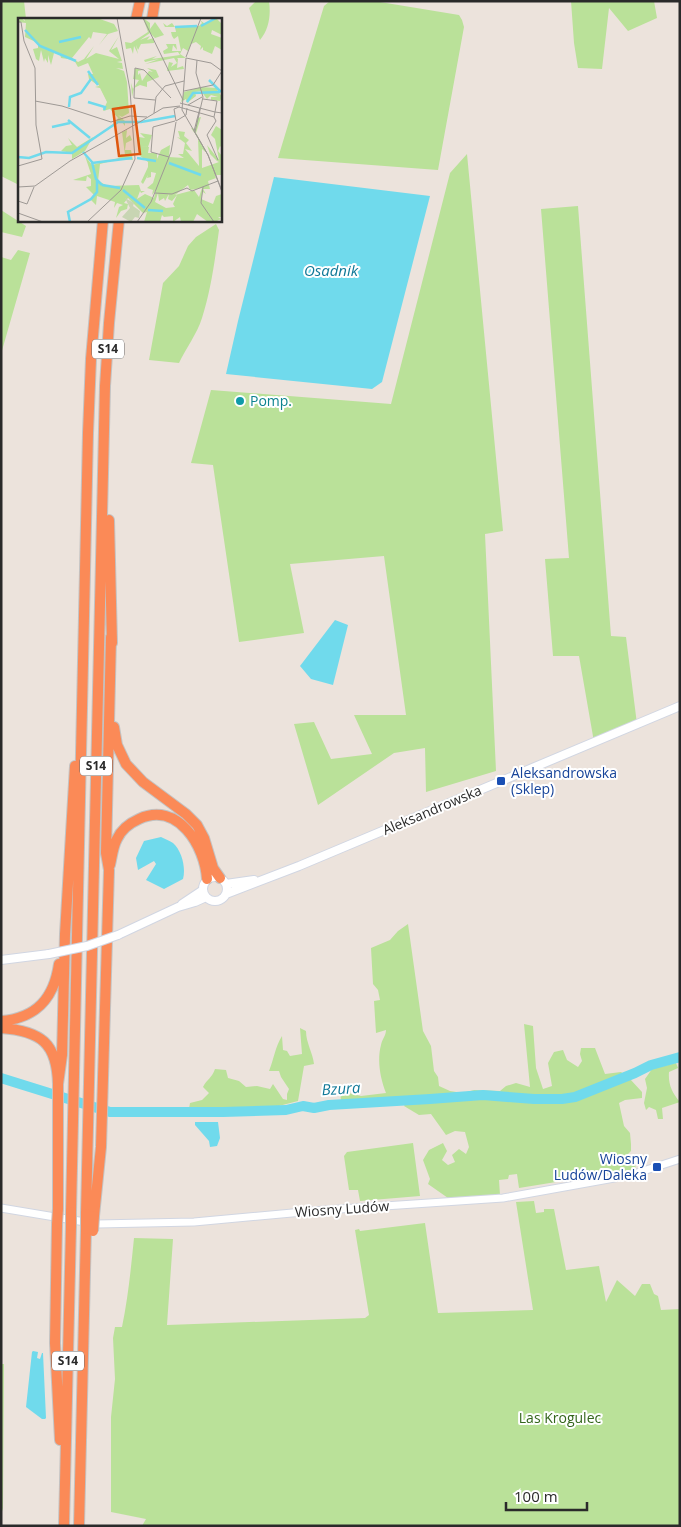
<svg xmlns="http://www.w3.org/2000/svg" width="681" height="1527" font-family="'Open Sans',sans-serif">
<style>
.green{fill:#bae199}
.water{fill:#70daec}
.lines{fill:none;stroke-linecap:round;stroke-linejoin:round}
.river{stroke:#70daec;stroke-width:10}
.tertiary-casing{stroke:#d1d6e2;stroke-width:9}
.secondary-casing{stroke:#d1d6e2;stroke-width:10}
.motorway-casing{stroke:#c3c3c3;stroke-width:12}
.tertiary{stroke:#fff;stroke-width:7}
.secondary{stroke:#fff;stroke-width:8}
.motorway{stroke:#fb8a57;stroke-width:10}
.secondary-bridge-casing{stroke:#d1d6e2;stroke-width:10;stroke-linecap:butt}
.motorway-bridge-casing{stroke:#c3c3c3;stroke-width:12;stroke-linecap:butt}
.secondary-bridge{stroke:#fff;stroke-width:8}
.motorway-bridge{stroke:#fb8a57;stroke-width:10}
.culture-dot{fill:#0f9aa8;stroke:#fff;stroke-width:2}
.transit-dot{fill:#1a4fb4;stroke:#fff;stroke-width:2}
.labels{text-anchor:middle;stroke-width:4;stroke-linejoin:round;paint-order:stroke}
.shield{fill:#fff;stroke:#6a6a6a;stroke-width:1}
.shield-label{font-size:12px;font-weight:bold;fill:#2a2a2a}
.culture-label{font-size:14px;fill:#0d838f;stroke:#fff;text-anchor:start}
.transit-label{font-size:14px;fill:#164399;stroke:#fff;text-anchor:start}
.street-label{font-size:14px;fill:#2a2a2a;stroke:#fff}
.park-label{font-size:14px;fill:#33651b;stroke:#fff}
.water-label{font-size:15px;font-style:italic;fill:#107998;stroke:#fff}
.inset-river{fill:none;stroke:#70daec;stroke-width:2.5}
.inset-road{fill:none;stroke:#9e9995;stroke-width:1}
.view{fill:#de570e;fill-opacity:0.15;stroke:#de570e;stroke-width:2.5}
.inset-edge{fill:none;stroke:#2a2a2a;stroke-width:2.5}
</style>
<rect width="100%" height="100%" fill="#ece3dc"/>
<path class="green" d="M1,1h23l2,18h-7v166l-18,-9z
M256,1h13c2,14 0,28 -9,39l-11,-32z
M330,1h44l85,14 3,5 2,7 -26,143 -160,-12 46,-152z
M571,1h83l3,17 -29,13 -19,-23 -7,61 -24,-1 -4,-25z
M467,154l36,377 -18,3 11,237 -70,21 -1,-44 -31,5 -76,52 -24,-81 20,-2 17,37 41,-5 -18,-39h52l-22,-159 -94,8 14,69 -65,9 -26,-177 -22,-2 20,-73 180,14 59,-231z
M578,206l33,430 15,1 11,87 -43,18 -15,-86h-26l-8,-97 24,-1 -28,-349z
M1,210l25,16 -4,11 -21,-5z
M216,224l3,6c-4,29 -8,60 -17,88 -5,16 -16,30 -23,45l-30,-3 14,-77 16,-17 9,-20 8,-9z
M18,250l12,3 -29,101v-97l10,3z
M408,924l15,107 8,15 3,25 4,6 1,9 11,5 13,2 11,-3 26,1 6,-5 10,-3 14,4 -6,-63 9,2 3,42 7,21 9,-3 -4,-23 6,-11 9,-2 4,10 11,7 4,-6 -2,-7 1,-6h14l10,26 16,-2 9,7 12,13v6l-17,2 -6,3 5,23 6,7 1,11v7l-6,6 1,4 9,3 1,5 -117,19 -2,-14 -8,1 -1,4 -9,1 1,15 -27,3h-25l-20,-14 2,-5 -7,-19 6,-10 14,-7 4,8 -5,9 6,5 7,-3 -3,-7 7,-6 7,5 3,-7 -4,-15 -10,-1 -9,4 -15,-21 -12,1 -15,-9 5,-8 -68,3 -1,-10 21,5 25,-3c-6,-15 -9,-33 -5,-48 1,-6 5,-9 5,-15l-10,3 -2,-32 6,-1 -2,-10 -5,-6 -2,-36 19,-8 8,-9z
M300,1028l6,3c0,12 7,22 8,33l-10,2 -6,35 -23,6 -86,2 1,-6 12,-3 7,-7 -6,-6c4,-8 9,-9 12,-18l11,1 2,8 11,3 7,6 11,-1 13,3 3,-5 10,15 4,1v-6l2,-5 -8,-12 -2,-6h-10c5,-12 6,-24 13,-35l1,14 4,1 3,5 12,-2z
M676,1063l2,5 -9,4c-1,12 3,21 11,30l-18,6 1,11h-5l-2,-9 -7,-3 -3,3 -2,-7 3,-15 -2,-9 7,-10z
M413,1143l7,53 -60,5 -2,-11h-9l-5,-34 3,-4z
M534,1201l2,12 8,-1v-3h10l12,61 33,-4 7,36 11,-22 18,16 7,-12h8l4,10 4,2 3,14 19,-1v217h-538l4,-7 -35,-7v-95l4,-38 -2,-41 2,-11h7c6,-29 9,-59 12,-89l39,1 -6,86 198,-7 4,-3 -14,-85 4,-1 1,2 65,-8 13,90 95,-3 -17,-108z
M1,1364h3v2l-1,142 -2,7z"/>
<path class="water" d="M274,177l156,19 -48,186 -10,7 -146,-15 12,-53z
M335,620l13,5 -15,60 -22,-6 -11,-13z
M161,837c4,2 9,4 12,6 9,8 13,25 10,36l-19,10 -18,-9 10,-16 -2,-3 -16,9 -2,-12 8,-17z
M195,1122h23l2,16 -3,8 -7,1 -1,-6 -14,-16z
M33,1351l5,1 -1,6 3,1 2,-6h1l3,65 -1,1h-3l-16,-12 6,-55z"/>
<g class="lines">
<path class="river" d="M1,1078l109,34h113l63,-2 17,-4 11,2 15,-3 101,-6 53,-4 51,4h28l13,-2 60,-24 16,-8 29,-8"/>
<defs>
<path id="tertiary" d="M1,1208l96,16 97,-2 131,-12 178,-12 128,-23 49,-16"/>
<path id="secondary" d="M203 889a12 12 0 1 1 24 0a12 12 0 1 1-24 0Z
M226,884l28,-4
M226,894l73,-28 381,-160
M182,904l21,-14
M118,935l60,-28 17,-5 11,-5
M1,960l48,-6"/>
<path id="motorway" d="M136,19l4,-18
M152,19l3,-18
M109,520l3,123
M114,727l3,18 9,19 17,18 43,32 11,11 7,13 9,30 7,10
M110,865c2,-9 3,-19 7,-26 4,-9 13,-16 22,-20 39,-18 66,27 68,60
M1,1021c36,-3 53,-23 58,-57
M1,1028c40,3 56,15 57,56v125
M58,1084l4,-29 3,-121 10,-168
M71,1212l17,-779 3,-74 12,-139
M86,1214l19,-828 4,-63 10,-103
M94,1216l7,-69 8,-277 -3,-17 5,-216
M57,1224l-2,119 5,97
M64,1526l7,-300
M79,1526l7,-297"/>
</defs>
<use href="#tertiary" class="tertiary-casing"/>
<use href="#secondary" class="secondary-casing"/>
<use href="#motorway" class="motorway-casing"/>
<use href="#tertiary" class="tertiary"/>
<use href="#secondary" class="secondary"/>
<use href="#motorway" class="motorway"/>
<defs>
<path id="secondary-bridge" d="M49,954l38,-8 31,-11"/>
<path id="motorway-bridge" d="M57,1224l1,-15
M71,1226v-14
M86,1229v-15
M93,1231l1,-15"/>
</defs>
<use href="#secondary-bridge" class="secondary-bridge-casing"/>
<use href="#motorway-bridge" class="motorway-bridge-casing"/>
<use href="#secondary-bridge" class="secondary-bridge"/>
<use href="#motorway-bridge" class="motorway-bridge"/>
</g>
<circle class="culture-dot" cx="240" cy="401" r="5"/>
<g class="transit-dot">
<rect x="496" y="776" width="10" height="10" rx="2.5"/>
<rect x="652" y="1162" width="10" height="10" rx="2.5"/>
</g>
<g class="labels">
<g class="shield">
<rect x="92" y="339.5" width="32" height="19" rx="4"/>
<rect x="80" y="756.5" width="32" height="19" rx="4"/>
<rect x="52" y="1351.5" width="32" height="19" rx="4"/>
</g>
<g class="shield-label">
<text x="108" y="353">S14</text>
<text x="96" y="770">S14</text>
<text x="68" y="1365">S14</text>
</g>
<g class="culture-label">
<text x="250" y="406">Pomp.</text>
</g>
<g class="transit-label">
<text x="511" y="778">Aleksandrowska<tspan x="511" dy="16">(Sklep)</tspan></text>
<text x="647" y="1164" text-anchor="end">Wiosny<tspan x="647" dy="16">Ludów/Daleka</tspan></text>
</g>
<g class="street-label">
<text transform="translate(432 810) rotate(-23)" y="5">Aleksandrowska</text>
<text transform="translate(342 1209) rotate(-4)" y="5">Wiosny Ludów</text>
</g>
<g class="park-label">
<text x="560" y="1423">Las Krogulec</text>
</g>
<g class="water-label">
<text x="331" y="276">Osadnik</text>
<text transform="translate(341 1089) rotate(-4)" y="5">Bzura</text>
</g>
</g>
<g transform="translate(18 18)">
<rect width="204" height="204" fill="#ece3dc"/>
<path d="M3,0l4,3 -1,-3h73l17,6 4,7 -10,3 -9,11 8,-11 -14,-2 -2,7 -2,-2 -17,21 6,4 6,-3 10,-13 -8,13 10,-6 23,6 -10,-8 10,-15 -8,14 6,-3 5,14 -5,1 5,1 1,6 -7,-1 8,3 3,11 2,31 -7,4 -4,-2 7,6v5l-3,-4 -7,1 3,-5 -8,-9 -7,2 4,-9 -7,-14 -5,-1 4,-1 -3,-6v4l-7,-5 -1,-5h5l-5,-11 -10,4 -4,-7 -13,-2 -1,-4 -6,-1 -3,12 -3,-10v8l-3,-5 -1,4 -3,-12 -2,11 -3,-2 -3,-10 5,-1v-5l-13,-6 1,-14 -8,-1zM125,0l7,5v6l5,-7 9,13 -9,3 -5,-5 -10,7 10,-4 -3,4 7,-2v5l-13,1 -3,6 -2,-5 2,9 -4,-8 -1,8 -2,-6 -5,1 -1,-7 6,1 17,-11zM198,0l6,6v11l-10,-5 -1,4 11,4v12l-7,-4 -3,8 -9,-4v-3l-3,3 1,-4 -5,-4 -5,2 -3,7 -5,-3 -3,6 6,4h-9l1,1 -1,9 6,-2 1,3 -17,2 2,-9 4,1 -2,4 6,-4 -3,-5 -29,6 14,-5 -14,3 -1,-2 13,-4 -5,3 28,-4 -2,-3 -14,2 -1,-3 5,-3 -2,-4h10l1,6 -4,-5 -1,6h9l-3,-15 -4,3 -2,-3 -1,-4h5l-1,-5h-10l-2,-4 4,3 5,-3 3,4 24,-1 3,-3 -2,-3 5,4zM117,50l7,2 -4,1v4l2,-2 2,8 7,-10 4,1 -6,-4 9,2 3,7 -12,5v5l-7,-2 -6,3 -2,9 -1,-14 2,6 6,-9 -6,-1zM183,69l15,1 6,9 -2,4 -9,-1v-3h7l-7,-2 -4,4 -6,-8 -6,1 1,4 -9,7 -1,-4 -5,3 3,-10zM183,99l-5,16 11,20 -5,-4v19l17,-6 -2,-1 -7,-7 -3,-9 12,15 -4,-21 -4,-4 5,-9 6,4v18l-2,-2 -2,5 4,5v19h-7l1,3 -8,3 2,8h-7l3,5 -3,-2 -2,7 12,5 3,-8 6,-2v23h-4l3,2 -4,2 -9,1 -11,-8 -4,8h-12l-1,-5 -7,5v-6l-9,1 -2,-2 -2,7h-16l3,-10 -4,1 -15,-15 -4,5 4,1 -1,5 -6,2 -5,7 3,-11 4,-2 -6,-2 -3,5 1,-6 -18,-6 -1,9 -5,-5 -5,2 8,-7 -8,-8 5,-1v-7l-4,-3 -1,5 -13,-1 18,-6 -6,-18 7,9 27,-7 2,-4 4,1 -3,-23 5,-2 -1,8 4,-3 2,5 -6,3 -1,7h6l2,10 -14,-1 -19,5 -2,17 10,5 31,-1 2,6h4l-4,2 -1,-2 -3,8 8,-5 9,4 2,-8 -4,5 1,-5 -6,-2 6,-5 3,-10 -5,-1v5l-4,1 1,-3 -5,9 -2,-2 7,-15v-5l-9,-7 -1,-9 1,-9 6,1 -5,-5 12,2 -4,12 -10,-1 11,1 -1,6h9v6l4,-9 9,-5 -1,12 15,1 -6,-4h5l2,-11 -8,-6 3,1 -2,-7 7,1 -1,4 5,4 -3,3 6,8 -7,-2 14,17 -1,-28 -7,-10 4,1 2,-11zM170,167l2,5 12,-2 -3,9 -5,-7 -19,5zM140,175l1,8 5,-3 1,3 4,-7 -1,5 4,2 5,-6 -4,9 2,3 -9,1 -11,-6zM75,119l-8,14 -13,8v-6l-11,-2 5,-5 6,-1 -4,-7 9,9z" fill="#bae199" fill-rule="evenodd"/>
<path d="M107,180l9,5 -1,3 7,5 -1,7 -4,-1 -4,5 -9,-5 8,-9z" fill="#c8d5b3"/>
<path class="inset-river" d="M183,8l15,-8M157,9l22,-1M7,12l15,16 36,15M41,24l22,-5M70,53l10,14M191,62l12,12M70,84l17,5 -1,3M169,84l6,-9 27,-1M51,89l1,-10 11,-4 10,-14M50,102l22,18M34,109l18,-4M65,134l9,10 4,17 6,6M0,139l11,1 17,-6 26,1 46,-31h23l34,-6M119,140l19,3M74,145l40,-5M151,145l32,12M84,167l18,3M105,172l22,18M130,192l15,1M52,204l-2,-10 23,-13 6,-7v-11"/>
<path class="inset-road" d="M125,0l40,82M0,4h3l3,19 11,27 1,57 6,34 -24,7M168,39l15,-39M168,40l25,5 11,8M168,40l-4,52 26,45 14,36M179,42l-1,13 7,24M166,73l29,-6 9,-14M137,82l-21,-2 1,-30 9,2 27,28M17,83l27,5 49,16 19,-6 17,1M162,85l35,9 2,-11 -14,-2M170,87l14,-8M182,90l-6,23 14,24 14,37M136,95l2,-16 9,-11 19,-5M196,99l2,4 -9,14 11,25M158,103l10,-6 1,-7M158,103l-2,-12 5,-2 35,10 1,-5 7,1M120,105l25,-15 17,-2M177,114l8,-35M151,139l-18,-5 2,-25 22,-6M0,169l17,-1 35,-25 68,-38M185,169l-2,16 13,19M137,175l17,1 15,-6 5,3 26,-10M0,183l9,3 7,-17M0,195l25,9M69,204l34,-32 14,-31 -5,-69 -13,-72M119,204l14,-20 20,-50 5,-30"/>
<path class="view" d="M116,88l6,48 -21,2 -6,-47z"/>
<rect width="204" height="204" class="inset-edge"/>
</g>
<rect width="681" height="1527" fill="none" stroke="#2a2a2a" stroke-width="5"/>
<path d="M506 1502v8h81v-8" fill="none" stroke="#2a2a2a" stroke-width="2.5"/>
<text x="514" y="1502" font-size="15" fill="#2a2a2a" stroke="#ffffff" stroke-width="4" paint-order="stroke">100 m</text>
</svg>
